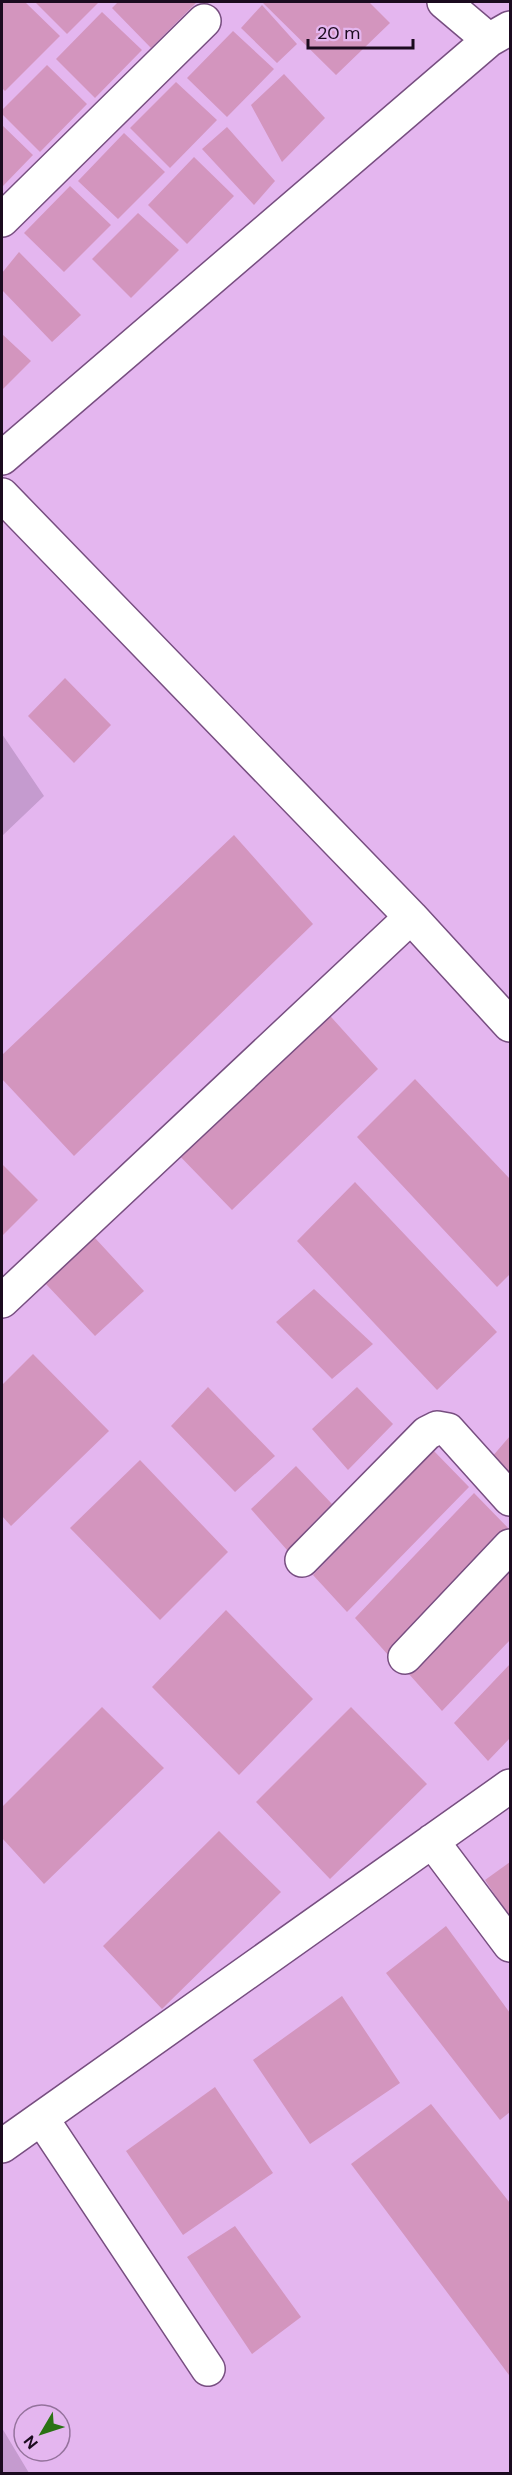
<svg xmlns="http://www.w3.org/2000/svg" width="512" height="2475" font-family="'DM Sans',sans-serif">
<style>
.green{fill:#c59bcf}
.building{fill:#d395be}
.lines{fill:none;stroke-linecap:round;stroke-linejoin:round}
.minor-casing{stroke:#774e80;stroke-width:36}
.minor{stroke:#fff;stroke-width:33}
</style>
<rect width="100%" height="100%" fill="#e4b6ef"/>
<path class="green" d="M2,734l42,62 -42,40z
M2,2428l27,45h-27z"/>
<path class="building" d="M2,2h23l35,34 -55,55 -3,-3z
M35,2h64l-32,32z
M118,2h79l-46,46 -39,-40z
M262,2h107l21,21 -54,52z
M262,5l35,39 -20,19 -36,-35z
M102,12l40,38 -47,48 -39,-39z
M233,31l41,38 -47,48 -40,-39z
M47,65l40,39 -47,48 -38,-38v-4z
M284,74l41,44 -43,44 -31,-57z
M176,82l41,38 -47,48 -40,-40z
M2,125l31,30 -31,32z
M227,127l48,54 -21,24 -52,-56z
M124,133l41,39 -47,47 -40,-38z
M194,157l40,39 -47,48 -39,-39z
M70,186l41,39 -47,47 -40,-39z
M138,213l41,37 -48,48 -39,-39z
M19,252l62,63 -29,27 -50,-52v-17z
M2,334l29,27 -29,29z
M65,678l46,47 -37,38 -46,-47z
M234,835l79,89 -239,232 -72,-77v-24z
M323,1008l55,61 -146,141 -60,-62z
M415,1079l95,100v95l-13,13 -140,-150z
M2,1164l36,36 -36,36z
M355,1182l142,150 -60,58 -140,-149z
M95,1238l49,53 -49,45 -50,-53z
M314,1289l59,55 -41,35 -56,-57z
M33,1354l76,77 -98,95 -9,-10v-131z
M208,1387l67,69 -40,36 -64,-66z
M357,1387l36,37 -45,46 -36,-41z
M510,1436v43l-19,-21z
M433,1450l36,37 -122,125 -34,-37z
M140,1460l88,92 -68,68 -90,-92z
M296,1466l36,38 -45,46 -36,-41z
M474,1493l36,37 -121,126 -34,-38z
M510,1566v74l-68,71 -34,-38z
M226,1610l87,89 -74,76 -87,-88z
M510,1664v74l-22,23 -34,-38z
M102,1707l62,61 -120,116 -42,-46v-31z
M351,1707l76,77 -97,95 -74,-77z
M219,1831l62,61 -119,117 -59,-63z
M510,1862v56l-25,-38z
M446,1926l64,87v99l-10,8 -114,-147z
M342,1996l58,87 -90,61 -57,-84z
M215,2087l58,86 -90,62 -57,-84z
M431,2104l79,99v170l-1,2 -158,-211z
M235,2226l66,91 -49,37 -65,-97z"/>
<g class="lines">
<defs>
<path id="minor" d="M444,2l45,38
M2,220l202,-199
M2,458l487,-418 21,-12
M2,495l409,422 99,108
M2,1301l409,-384
M302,1560l125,-127 10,-5 11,2 62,69
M405,1657l105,-111
M432,1841l78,104
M42,2119l166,250
M2,2146l508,-360"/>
</defs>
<use href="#minor" class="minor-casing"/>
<use href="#minor" class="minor"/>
</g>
<rect width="512" height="2475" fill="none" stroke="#1b0b1f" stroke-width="6"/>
<g transform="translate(42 2433) rotate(231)"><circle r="28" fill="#e4b6ef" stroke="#94729c" stroke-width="1.5"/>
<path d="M0-4.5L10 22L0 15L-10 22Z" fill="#2a7214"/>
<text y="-9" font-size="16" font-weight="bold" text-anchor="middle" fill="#1b0b1f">N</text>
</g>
<path d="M308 39v9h105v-9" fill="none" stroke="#1b0b1f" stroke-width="3"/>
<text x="317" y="39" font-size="18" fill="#1b0b1f" stroke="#e4b6ef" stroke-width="4.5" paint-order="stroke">20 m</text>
</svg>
